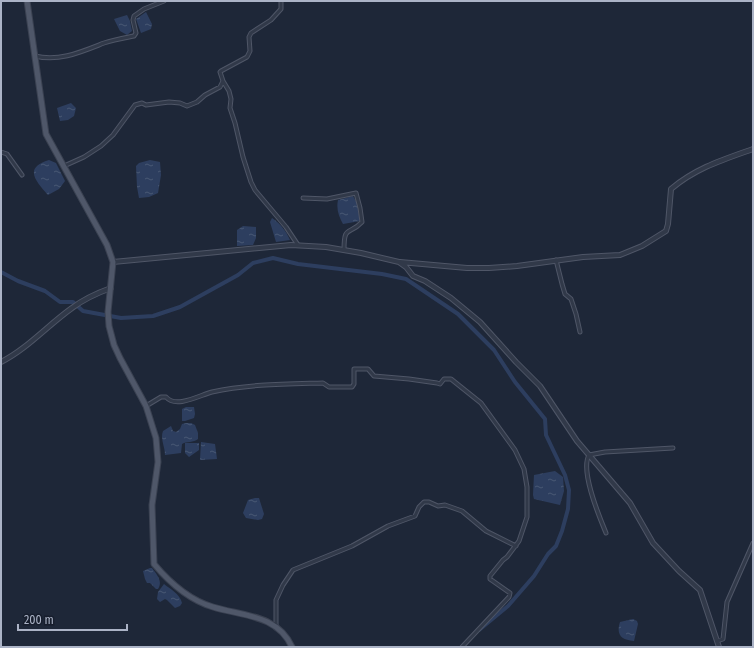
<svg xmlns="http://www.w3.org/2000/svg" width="754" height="648" font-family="'Fira Sans Condensed',sans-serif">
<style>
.water{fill:url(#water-ripples)}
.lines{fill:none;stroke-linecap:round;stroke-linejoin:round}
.canal{stroke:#2d3e5f;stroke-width:4}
.minor-casing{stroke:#4f5667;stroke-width:5}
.tertiary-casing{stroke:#4f5667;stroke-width:6}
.primary-casing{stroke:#3b4252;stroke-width:7}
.minor{stroke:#313949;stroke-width:3}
.tertiary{stroke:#313949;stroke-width:4}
.primary{stroke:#4f5769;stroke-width:5}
</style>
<defs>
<pattern id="water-ripples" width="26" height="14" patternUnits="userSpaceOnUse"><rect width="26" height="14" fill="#2d3e5f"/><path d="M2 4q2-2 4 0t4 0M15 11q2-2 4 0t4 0" fill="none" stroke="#495874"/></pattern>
</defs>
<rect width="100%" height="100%" fill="#1e2738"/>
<path class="water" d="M146,12l6,12 -1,5 -10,4 -5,-14z
M127,15l3,6 2,10 -5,4 -7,-4 -6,-12z
M71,103l5,5 -2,8 -6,4 -8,1 -3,-13z
M49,160l7,3 9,18 -6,8 -11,6c-12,-14 -25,-27 1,-35z
M150,160l10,2 1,13 -3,18 -9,4 -10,1 -2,-11 -1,-21 3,-3z
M353,196l4,7 3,18 -17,3c-4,-7 -7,-15 -5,-24z
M272,218c9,6 14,13 18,22l-14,2 -6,-20z
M243,226l13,1v11l-3,7 -16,1v-16z
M186,407h8l1,7 -1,4 -9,3h-3v-12z
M186,423h5l4,2 3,8v6c-5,4 -11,2 -16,5l-1,9 -16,2c0,-9 -5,-16 -2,-24l8,-5 2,5 3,1 4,-3 2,-5z
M201,442l14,2 2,15 -17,1z
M185,443h14v7l-10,7 -4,-4z
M555,471l8,6 1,14 -4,14 -26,-6 -1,-4 1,-20z
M255,498h4l5,16 -2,5 -4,1 -12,-2 -3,-5 5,-13z
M150,568h2c5,7 11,13 6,21h-2l-6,-6h-3l-2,-4 -2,-8z
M164,584c6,5 16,10 18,19l-2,3 -5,2 -8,-8 -2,-1 -5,3 -3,-3 1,-7z
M633,619l4,2 1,3 -4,17c-13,-1 -18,-6 -14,-19z"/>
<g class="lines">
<path class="canal" d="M1,272l17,9 27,10 15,11h13l10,9 38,7 32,-2 27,-9 58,-32 15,-12 20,-5 25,6 84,10 24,5 52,35 36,36 21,32 30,37 1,16 19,40 4,15 -1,19 -6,22 -6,15 -8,8 -14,22 -26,30 -29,24"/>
<defs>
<path id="minor" d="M35,56c24,6 46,-4 69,-13 9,-3 20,-5 30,-7l2,-3 -3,-13 1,-4 10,-7 20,-8
M223,81l6,10 2,8 -1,9 5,15 8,34 8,25 4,8 31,37 12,18
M1,152l6,2 15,21
M64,166l20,-9 17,-11 12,-11 22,-30 7,-2 4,2 23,-3 11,1 7,3 10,-4 8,-7 15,-8 3,-6 -3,-9 1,-1 26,-14 3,-6 -1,-14 2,-4 20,-13 10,-11v-8
M303,198l24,1 29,-6 4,15 2,14c-13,14 -18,2 -18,28
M556,260l6,24 3,10 6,5 5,15 4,18
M146,406l15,-9h5c10,12 34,-2 46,-5 36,-8 75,-8 111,-9l6,4h23l2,-3v-15h14l6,7 35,3 28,4 3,1 4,-5h7l30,24 34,47 9,19 3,18v30l-8,24 -12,16 -4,3 -13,16v3l20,14 -1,4 -47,50
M606,533c-7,-17 -26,-62 -17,-78l16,-3 68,-4
M276,628v-28l7,-15 10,-15 59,-24 36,-20 27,-10 4,-9 5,-5h5l9,4 7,-1 17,6 24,20 30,15
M717,641l6,-2 4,-37 26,-59"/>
<path id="tertiary" d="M113,262l178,-17 35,2 35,6 38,9 7,5 7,9 12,5 26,17 29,24 36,40 24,24 37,55 53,62 23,40 26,28 21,19 19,57
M400,262l67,6h22l28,-2 66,-9 37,-2 22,-9 24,-15 2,-7 3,-35c25,-21 51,-29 82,-40
M1,362c26,-13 47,-37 71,-54 12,-9 25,-15 39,-20"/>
<path id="primary" d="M27,1l19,133 61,111 6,17 -5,50 1,14 5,19 6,13 26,48 10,32 2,24 -6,43 2,59c16,19 35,36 59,43 29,9 64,7 79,40"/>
</defs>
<use href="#minor" class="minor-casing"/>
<use href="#tertiary" class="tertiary-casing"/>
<use href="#primary" class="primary-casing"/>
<use href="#minor" class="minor"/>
<use href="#tertiary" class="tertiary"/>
<use href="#primary" class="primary"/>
</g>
<rect width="754" height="648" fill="none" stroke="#abb3c6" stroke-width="4"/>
<path d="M18 624v6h109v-6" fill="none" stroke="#abb3c6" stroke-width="2"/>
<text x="24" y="624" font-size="12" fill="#abb3c6" stroke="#171e2d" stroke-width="3" paint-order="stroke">200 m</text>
</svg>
